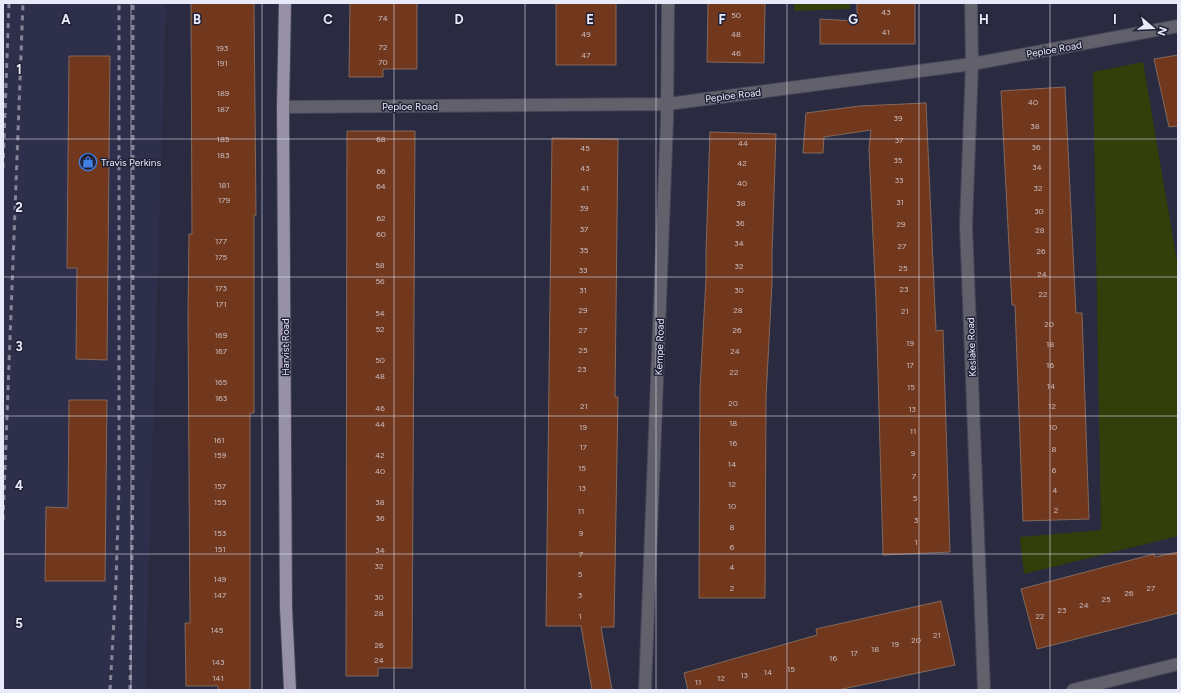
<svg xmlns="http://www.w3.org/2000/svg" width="1181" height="693" font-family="Figtree,sans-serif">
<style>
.built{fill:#2e2f4b}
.green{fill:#333e0a}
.building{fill:#72381e;stroke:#83685d}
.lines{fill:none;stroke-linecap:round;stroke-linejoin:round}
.minor-casing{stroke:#45465a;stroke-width:14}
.major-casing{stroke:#45465a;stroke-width:14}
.minor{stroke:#62606b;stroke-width:12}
.major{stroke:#9791a8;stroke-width:12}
.rail{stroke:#848597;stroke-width:3;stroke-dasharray:5 5;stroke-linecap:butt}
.grid{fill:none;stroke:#e9eaf9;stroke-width:1;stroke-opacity:0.55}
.labels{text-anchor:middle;stroke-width:3;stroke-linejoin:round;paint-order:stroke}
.number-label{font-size:8px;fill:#cbbec2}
.street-label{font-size:10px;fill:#e9eaf9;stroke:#202136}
.poi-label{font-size:10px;fill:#e9eaf9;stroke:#202136;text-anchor:start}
.grid-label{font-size:13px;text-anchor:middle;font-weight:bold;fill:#e9eaf9;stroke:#202136;stroke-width:3;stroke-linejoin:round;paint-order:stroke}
</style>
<rect width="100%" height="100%" fill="#2a2b40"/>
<path class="built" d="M3,3h163l-21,687h-142z"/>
<path class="green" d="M794,3h56v6l-56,2z
M1143,62l35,205v269l-154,38 -4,-37 81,-7 -8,-458z"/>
<path class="building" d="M191,3h63l2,212h-2v198h-4v277h-32v-4h-32l-1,-63h5l-2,-308 1,-81h3z
M350,3h67v66h-34v8h-34z
M556,3h60v62h-60z
M708,3h57l-1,60 -57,-1z
M857,3h58v41h-95v-25l37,2z
M1178,55v71l-9,1 -15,-68z
M69,56h41l-3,304 -31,-1 1,-91h-10z
M1065,87l11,226h6l7,206 -66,2 -8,-216h-3l-11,-214z
M926,103l10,228 7,-1 7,222 -67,3 -7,-253 -7,-153 2,-19 -47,7 -1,16h-20l3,-40 54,-7z
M347,131h68l-3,537h-34v8h-32z
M710,132l66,2 -4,120v29l-6,115 -1,200h-66l1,-210 6,-109v-28z
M552,138l66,1 -3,258h3l-4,230h-13l11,63h-20l-11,-64h-35z
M69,400h38l-2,181h-60l1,-74 22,1z
M1178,552v61l-141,36 -16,-60 133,-35 1,3z
M941,601l14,64 -117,25h-150l-4,-17 133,-38 -1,-6z"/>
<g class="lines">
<defs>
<path id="minor" d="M971,3l1,61 -6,161 18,465
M283,107l385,-3 304,-40 206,-38
M645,690l22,-570 1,-117
M1073,690l105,-26"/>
<path id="major" d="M285,3l-2,104 3,501 4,82"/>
</defs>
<use href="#minor" class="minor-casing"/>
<use href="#major" class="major-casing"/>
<use href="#minor" class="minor"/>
<use href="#major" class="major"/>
<path class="rail" d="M3,168l6,-165
M3,520l20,-517
M110,690l6,-107 3,-98v-482
M130,690l3,-206v-481"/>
</g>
<path class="grid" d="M131,3v687M262,3v687M394,3v687M525,3v687M656,3v687M787,3v687M919,3v687M1050,3v687M3,139h1175M3,277h1175M3,416h1175M3,554h1175"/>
<defs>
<symbol id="shop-ring" viewBox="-11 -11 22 22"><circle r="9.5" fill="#202136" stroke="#3f7fe0" stroke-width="1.5"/><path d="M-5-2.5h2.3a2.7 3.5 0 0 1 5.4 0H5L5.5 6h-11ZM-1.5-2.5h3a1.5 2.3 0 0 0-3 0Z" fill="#3f7fe0"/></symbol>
</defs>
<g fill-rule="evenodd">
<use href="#shop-ring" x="78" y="152" width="20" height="20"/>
</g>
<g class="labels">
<g class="number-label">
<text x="886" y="15">43</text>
<text x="736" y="18">50</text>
<text x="383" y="21">74</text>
<text x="886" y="35">41</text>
<text x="586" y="37">49</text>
<text x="736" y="37">48</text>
<text x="383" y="50">72</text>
<text x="222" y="51">193</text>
<text x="736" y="56">46</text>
<text x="586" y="58">47</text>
<text x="383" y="65">70</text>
<text x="222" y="66">191</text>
<text x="223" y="96">189</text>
<text x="1033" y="105">40</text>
<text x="223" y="112">187</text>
<text x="898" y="121">39</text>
<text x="1035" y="129">38</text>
<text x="223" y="142">185</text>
<text x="381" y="142">68</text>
<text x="899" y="143">37</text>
<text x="743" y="146">44</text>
<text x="1036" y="150">36</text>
<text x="585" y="151">45</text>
<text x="223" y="158">183</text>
<text x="898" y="163">35</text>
<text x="742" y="166">42</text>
<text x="1037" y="170">34</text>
<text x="585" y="171">43</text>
<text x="381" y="174">66</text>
<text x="899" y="183">33</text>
<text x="742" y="186">40</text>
<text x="224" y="188">181</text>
<text x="381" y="189">64</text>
<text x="585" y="191">41</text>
<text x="1038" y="191">32</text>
<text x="224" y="203">179</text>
<text x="900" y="205">31</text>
<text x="741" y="206">38</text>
<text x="584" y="211">39</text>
<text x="1039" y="214">30</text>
<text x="381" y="221">62</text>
<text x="740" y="226">36</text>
<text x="901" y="227">29</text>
<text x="584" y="232">37</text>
<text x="1040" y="233">28</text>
<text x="381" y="237">60</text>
<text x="221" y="244">177</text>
<text x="739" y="246">34</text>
<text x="902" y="249">27</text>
<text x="584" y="253">35</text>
<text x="1041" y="254">26</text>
<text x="221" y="260">175</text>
<text x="380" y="268">58</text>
<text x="739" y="269">32</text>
<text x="903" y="271">25</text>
<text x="583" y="273">33</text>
<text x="1042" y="277">24</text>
<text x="380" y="284">56</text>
<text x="221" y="291">173</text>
<text x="904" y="292">23</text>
<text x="583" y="293">31</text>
<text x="739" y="293">30</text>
<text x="1043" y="297">22</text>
<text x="221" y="307">171</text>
<text x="583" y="313">29</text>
<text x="738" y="313">28</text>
<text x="905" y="314">21</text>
<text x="380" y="316">54</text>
<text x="1049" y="327">20</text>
<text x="380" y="332">52</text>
<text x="583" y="333">27</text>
<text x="737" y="333">26</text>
<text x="221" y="338">169</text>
<text x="910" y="346">19</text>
<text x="1050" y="347">18</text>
<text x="583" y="353">25</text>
<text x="221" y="354">167</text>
<text x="735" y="354">24</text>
<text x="380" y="363">50</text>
<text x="910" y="368">17</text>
<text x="1050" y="368">16</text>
<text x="582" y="372">23</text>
<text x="734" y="375">22</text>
<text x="380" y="379">48</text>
<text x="221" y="385">165</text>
<text x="1051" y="389">14</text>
<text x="911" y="390">15</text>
<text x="221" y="401">163</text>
<text x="733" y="406">20</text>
<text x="584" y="409">21</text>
<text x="1052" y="409">12</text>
<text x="380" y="411">46</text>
<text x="912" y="412">13</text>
<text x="733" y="426">18</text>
<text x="380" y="427">44</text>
<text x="583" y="430">19</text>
<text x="1053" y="430">10</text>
<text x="913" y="434">11</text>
<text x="219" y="443">161</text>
<text x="733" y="446">16</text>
<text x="583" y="450">17</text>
<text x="1054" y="452">8</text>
<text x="913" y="456">9</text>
<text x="220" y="458">159</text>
<text x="380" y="458">42</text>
<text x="732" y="467">14</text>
<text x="582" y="471">15</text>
<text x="1054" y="473">6</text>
<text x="380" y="474">40</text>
<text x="914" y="479">7</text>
<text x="732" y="487">12</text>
<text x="220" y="489">157</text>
<text x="582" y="491">13</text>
<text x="1055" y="493">4</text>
<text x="915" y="501">5</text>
<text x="220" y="505">155</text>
<text x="380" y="505">38</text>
<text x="732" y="509">10</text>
<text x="1056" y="513">2</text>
<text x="581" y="514">11</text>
<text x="380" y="521">36</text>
<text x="916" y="523">3</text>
<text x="732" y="530">8</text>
<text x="220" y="536">153</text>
<text x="581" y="536">9</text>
<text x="916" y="545">1</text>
<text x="732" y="550">6</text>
<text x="220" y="552">151</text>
<text x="380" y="553">34</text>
<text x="581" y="557">7</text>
<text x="379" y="569">32</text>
<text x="732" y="570">4</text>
<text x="580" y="577">5</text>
<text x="220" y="582">149</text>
<text x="732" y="591">2</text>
<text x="1151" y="591">27</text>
<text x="1129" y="596">26</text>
<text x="220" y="598">147</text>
<text x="580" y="598">3</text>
<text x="379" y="600">30</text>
<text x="1106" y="602">25</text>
<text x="1084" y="608">24</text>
<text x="1062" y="613">23</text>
<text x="379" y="616">28</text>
<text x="580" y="619">1</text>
<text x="1040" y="619">22</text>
<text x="217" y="633">145</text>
<text x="937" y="638">21</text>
<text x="916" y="643">20</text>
<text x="895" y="647">19</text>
<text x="379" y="648">26</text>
<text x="875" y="652">18</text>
<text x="854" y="656">17</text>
<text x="833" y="661">16</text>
<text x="379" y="663">24</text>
<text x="218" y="665">143</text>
<text x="791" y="672">15</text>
<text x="768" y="675">14</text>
<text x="744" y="678">13</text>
<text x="218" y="681">141</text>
<text x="721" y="681">12</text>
<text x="698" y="685">11</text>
</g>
<g class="street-label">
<text transform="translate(1054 49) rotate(-10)" y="4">Peploe Road</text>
<text transform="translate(733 95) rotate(-7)" y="4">Peploe Road</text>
<text x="410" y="110">Peploe Road</text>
<text transform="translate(285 347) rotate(-90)" y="4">Harvist Road</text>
<text transform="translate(659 347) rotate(-88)" y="4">Kempe Road</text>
<text transform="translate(971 347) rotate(-92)" y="4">Keslake Road</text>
</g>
<g class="poi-label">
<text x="101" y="166">Travis Perkins</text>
</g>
</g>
<g class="grid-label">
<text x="66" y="24">A</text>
<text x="197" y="24">B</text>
<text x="328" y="24">C</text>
<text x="459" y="24">D</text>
<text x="590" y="24">E</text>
<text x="722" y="24">F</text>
<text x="853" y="24">G</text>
<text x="984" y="24">H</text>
<text x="1115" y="24">I</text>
<text x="19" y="74">1</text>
<text x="19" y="212">2</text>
<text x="19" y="351">3</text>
<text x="19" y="490">4</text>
<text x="19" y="628">5</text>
</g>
<rect width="1181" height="693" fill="none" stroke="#e9eaf9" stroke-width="8"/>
<g transform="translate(1153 28) rotate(109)" stroke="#202136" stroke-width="3" paint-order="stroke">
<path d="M0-3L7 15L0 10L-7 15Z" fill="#e9eaf9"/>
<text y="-6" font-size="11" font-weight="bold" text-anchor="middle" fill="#e9eaf9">N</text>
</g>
</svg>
